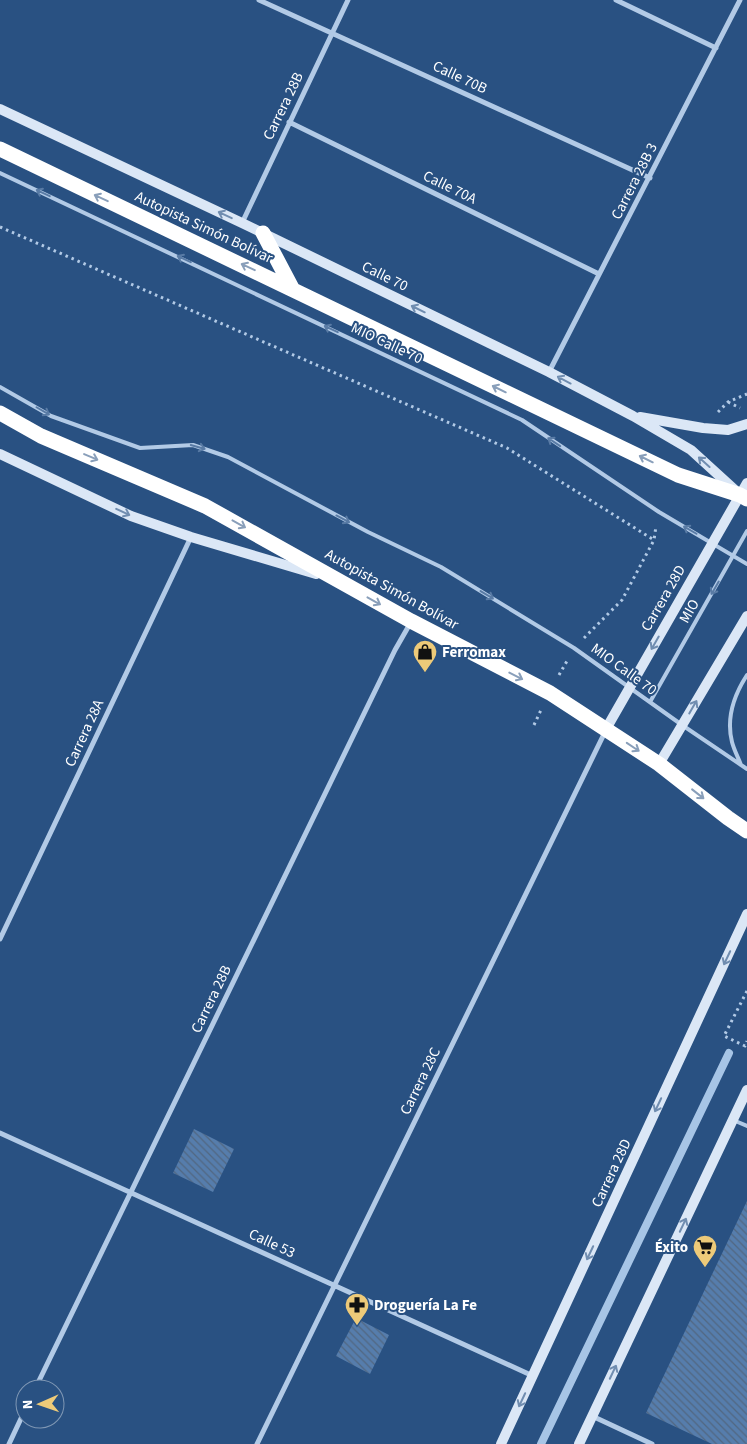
<svg xmlns="http://www.w3.org/2000/svg" width="747" height="1444" font-family="'Source Sans 3',sans-serif">
<style>
.lines{fill:none;stroke-linecap:round;stroke-linejoin:round}
.stream{stroke:#a7c5e6;stroke-width:8}
.building{fill:url(#building-back-hatch)}
.path{stroke:#b2cae6;stroke-width:3;stroke-dasharray:2.5 4;stroke-linecap:butt}
.lane{stroke:#b2cae6;stroke-width:4}
.street{stroke:#b2cae6;stroke-width:5}
.secondary{stroke:#dbe7f6;stroke-width:10}
.highway{stroke:#fff;stroke-width:15}
.oneway{stroke:#597ba5}
.oneway2{stroke:#899fba}
.oneway3{stroke:#708db0}
.labels{text-anchor:middle;stroke-width:4;stroke-linejoin:round;paint-order:stroke}
.street-label{font-size:15px;fill:#fff;stroke:#295182}
.poi-label{font-size:15px;font-weight:bold;fill:#fff;stroke:#295182;text-anchor:start}
</style>
<defs>
<pattern id="building-back-hatch" width="6" height="6" patternUnits="userSpaceOnUse" patternTransform="scale(1.25)"><rect width="6" height="6" fill="#567dac"/><path d="M-1 5l2 2M0 0l6 6M5-1l2 2" fill="none" stroke="#526781"/></pattern>
</defs>
<rect width="100%" height="100%" fill="#295182"/>
<g class="lines">
<path class="stream" d="M541,1444l188,-391"/>
</g>
<path class="building" d="M194,1129l40,20 -21,43 -40,-19z
M747,1201v243h-35l-66,-31z
M356,1318l33,17 -19,39 -34,-18z"/>
<g class="lines">
<path class="path" d="M0,227l507,221 147,92
M728,402l12,6
M718,412l10,-10 19,-8
M584,638l38,-38 32,-60 2,-14
M559,675l8,-14
M534,725l7,-15
M747,991l-23,45 21,10 2,-5"/>
<path class="lane" d="M0,173l522,247 137,92 88,52
M0,387l51,29 89,32 53,-3 35,12 140,75 73,35 133,81 108,77 65,44
M650,702l97,-171
M741,765c-3,-8 -7,-15 -9,-23 -6,-24 2,-47 15,-67
M733,1120l14,6"/>
<path class="street" d="M259,0l391,178
M616,0l100,48
M289,122l310,152
M242,223l106,-223
M549,372l191,-372
M0,939l191,-402
M0,1133l533,243
M35,1389l360,-739 16,-28
M592,1416l60,28
M9,1444l16,-34
M257,1444l348,-712"/>
<path class="secondary" d="M0,109l242,114 307,149 84,44 58,34 45,41
M640,417l63,11 25,2 19,-6
M0,454l131,62 60,21 125,37
M606,729l141,-246
M659,764l88,-148
M501,1444l246,-530
M579,1444l168,-354"/>
<path class="highway" d="M0,149l678,326 62,20 7,4
M263,233l29,55
M0,413l41,23 164,70 206,115 139,72 109,71 69,54 19,13"/>
</g>
<defs><path id="oneway-shaft" d="M-6 0H5M1.5-3L5.5 0L1.5 3" fill="none" stroke-width="1.6" stroke-linecap="round" stroke-linejoin="round" transform="scale(1.25)"/></defs>
<g class="oneway">
<use href="#oneway-shaft" transform="translate(43 193) rotate(-155)"/>
<use href="#oneway-shaft" transform="translate(184 259) rotate(-155)"/>
<use href="#oneway-shaft" transform="translate(331 329) rotate(-155)"/>
<use href="#oneway-shaft" transform="translate(43 411) rotate(30)"/>
<use href="#oneway-shaft" transform="translate(554 442) rotate(-146)"/>
<use href="#oneway-shaft" transform="translate(198 447) rotate(16)"/>
<use href="#oneway-shaft" transform="translate(343 519) rotate(28)"/>
<use href="#oneway-shaft" transform="translate(690 530) rotate(-150)"/>
<use href="#oneway-shaft" transform="translate(715 588) rotate(120)"/>
<use href="#oneway-shaft" transform="translate(487 595) rotate(31)"/>
</g>
<g class="oneway2">
<use href="#oneway-shaft" transform="translate(101 198) rotate(-155)"/>
<use href="#oneway-shaft" transform="translate(248 267) rotate(-155)"/>
<use href="#oneway-shaft" transform="translate(499 389) rotate(-154)"/>
<use href="#oneway-shaft" transform="translate(91 457) rotate(23)"/>
<use href="#oneway-shaft" transform="translate(646 459) rotate(-154)"/>
<use href="#oneway-shaft" transform="translate(239 524) rotate(29)"/>
<use href="#oneway-shaft" transform="translate(374 601) rotate(29)"/>
<use href="#oneway-shaft" transform="translate(516 676) rotate(27)"/>
<use href="#oneway-shaft" transform="translate(633 747) rotate(34)"/>
<use href="#oneway-shaft" transform="translate(698 794) rotate(38)"/>
</g>
<g class="oneway3">
<use href="#oneway-shaft" transform="translate(225 215) rotate(-155)"/>
<use href="#oneway-shaft" transform="translate(418 309) rotate(-154)"/>
<use href="#oneway-shaft" transform="translate(564 380) rotate(-152)"/>
<use href="#oneway-shaft" transform="translate(704 462) rotate(-138)"/>
<use href="#oneway-shaft" transform="translate(123 512) rotate(25)"/>
<use href="#oneway-shaft" transform="translate(655 643) rotate(120)"/>
<use href="#oneway-shaft" transform="translate(693 707) rotate(-60)"/>
<use href="#oneway-shaft" transform="translate(727 958) rotate(115)"/>
<use href="#oneway-shaft" transform="translate(658 1105) rotate(115)"/>
<use href="#oneway-shaft" transform="translate(683 1225) rotate(-65)"/>
<use href="#oneway-shaft" transform="translate(590 1253) rotate(115)"/>
<use href="#oneway-shaft" transform="translate(613 1372) rotate(-65)"/>
<use href="#oneway-shaft" transform="translate(522 1400) rotate(115)"/>
</g>
<defs>
<symbol id="shop-pin" viewBox="-11 -11 22 30"><path d="M0 17L-7.5 6A9.5 9.5 0 1 1 7.5 6Z" fill="#edca79" stroke="#295182"/><path d="M-5-2.5h2.3a2.7 3.5 0 0 1 5.4 0H5L5.5 6h-11ZM-1.5-2.5h3a1.5 2.3 0 0 0-3 0Z" fill="#111"/></symbol>
<symbol id="supermarket-pin" viewBox="-11 -11 22 30"><path d="M0 17L-7.5 6A9.5 9.5 0 1 1 7.5 6Z" fill="#edca79" stroke="#295182"/><path d="M-6-5.5h2.5l.6 2H6L4.5 2H-2.5L-4.4-4H-6ZM-1.5 3.2a1.3 1.3 0 1 0 .1 0ZM3 3.2a1.3 1.3 0 1 0 .1 0Z" fill="#111"/></symbol>
<symbol id="pharmacy-pin" viewBox="-11 -11 22 30"><path d="M0 17L-7.5 6A9.5 9.5 0 1 1 7.5 6Z" fill="#edca79" stroke="#295182"/><path d="M-2-6h4v4h4v4h-4v4h-4v-4h-4v-4h4Z" fill="#111"/></symbol>
</defs>
<g fill-rule="evenodd">
<use href="#shop-pin" x="411" y="638" width="28" height="38"/>
<use href="#supermarket-pin" x="691" y="1233" width="28" height="38"/>
<use href="#pharmacy-pin" x="343" y="1291" width="28" height="38"/>
</g>
<g class="labels">
<g class="street-label">
<text transform="translate(460 77) rotate(25)" y="5">Calle 70B</text>
<text transform="translate(283 106) rotate(-64)" y="5">Carrera 28B</text>
<text transform="translate(634 181) rotate(-63)" y="5">Carrera 28B 3</text>
<text transform="translate(450 187) rotate(26)" y="5">Calle 70A</text>
<text transform="translate(204 227) rotate(25)" y="5">Autopista Simón Bolívar</text>
<text transform="translate(385 276) rotate(26)" y="5">Calle 70</text>
<text transform="translate(387 343) rotate(25)" y="5">MIO Calle 70</text>
<text transform="translate(392 589) rotate(29)" y="5">Autopista Simón Bolívar</text>
<text transform="translate(663 598) rotate(-60)" y="5">Carrera 28D</text>
<text transform="translate(689 611) rotate(-60)" y="5">MIO</text>
<text transform="translate(624 669) rotate(36)" y="5">MIO Calle 70</text>
<text transform="translate(84 733) rotate(-65)" y="5">Carrera 28A</text>
<text transform="translate(211 999) rotate(-64)" y="5">Carrera 28B</text>
<text transform="translate(420 1081) rotate(-64)" y="5">Carrera 28C</text>
<text transform="translate(611 1173) rotate(-65)" y="5">Carrera 28D</text>
<text transform="translate(272 1243) rotate(25)" y="5">Calle 53</text>
</g>
<g class="poi-label">
<text x="442" y="657">Ferromax</text>
<text x="688" y="1252" text-anchor="end">Éxito</text>
<text x="374" y="1310">Droguería La Fe</text>
</g>
</g>
<g transform="translate(40 1404) rotate(268)"><circle r="24" fill="#295182" stroke="#7f97b4"/>
<path d="M0-4L9 19L0 12L-9 19Z" fill="#edca79"/>
<text y="-8" font-size="14" font-weight="bold" text-anchor="middle" fill="#ffffff">N</text>
</g>
</svg>
